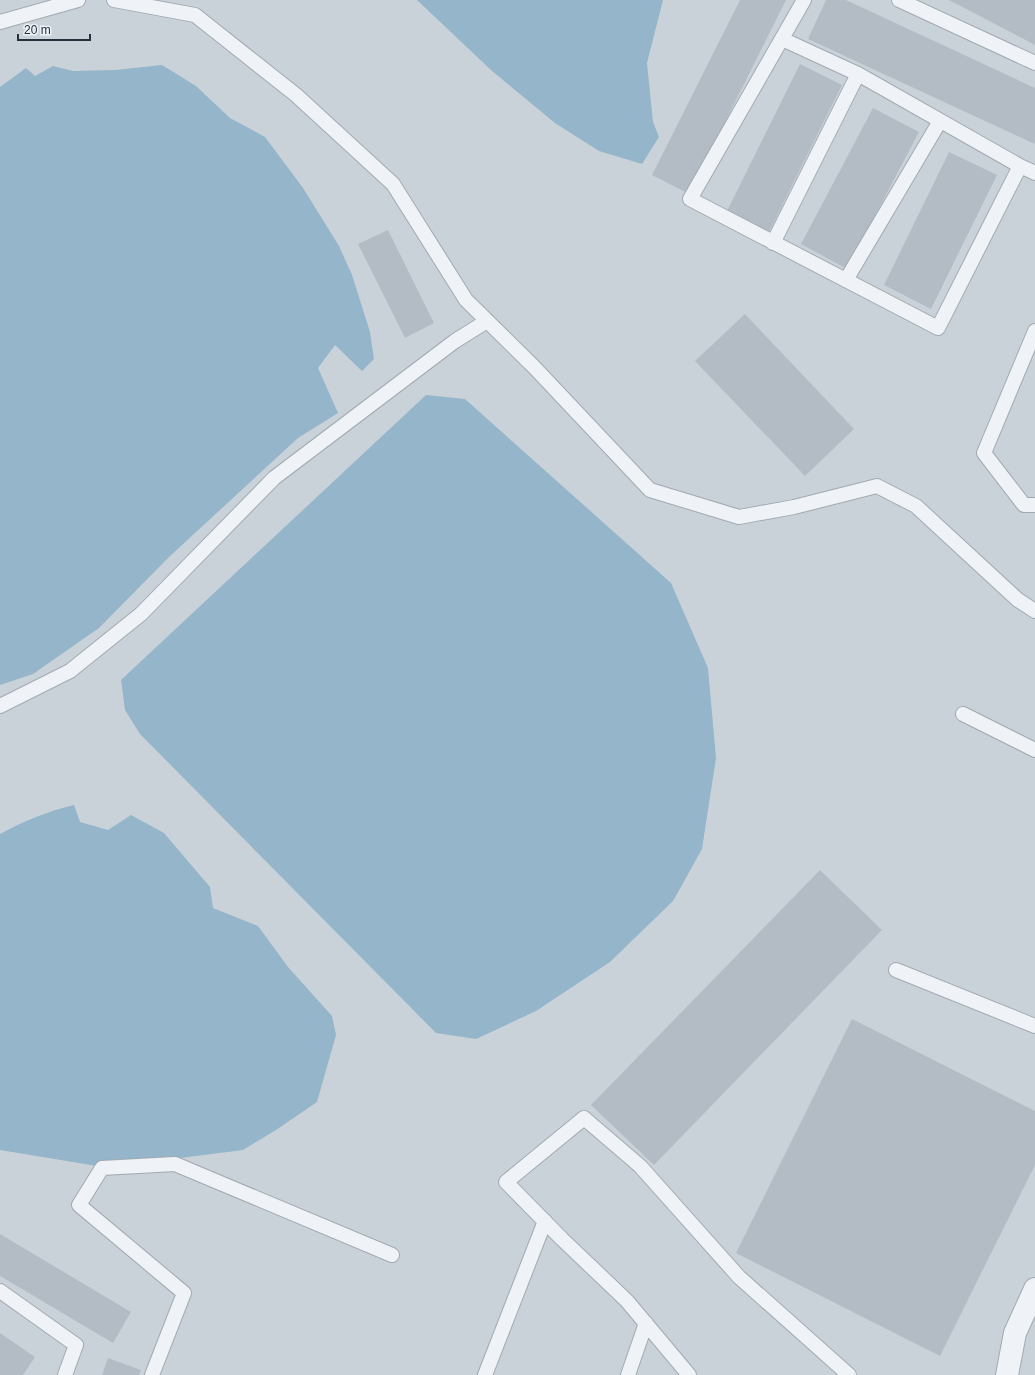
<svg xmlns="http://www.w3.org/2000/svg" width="1035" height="1375" font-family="Arial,sans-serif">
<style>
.built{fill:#cad2d9}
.water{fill:#95b5ca}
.building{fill:#b3bcc4}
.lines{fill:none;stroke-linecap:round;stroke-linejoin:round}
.service-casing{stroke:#a1aab1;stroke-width:16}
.tertiary-casing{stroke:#a1aab1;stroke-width:24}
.service{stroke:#eff2f6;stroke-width:14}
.tertiary{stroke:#eff2f6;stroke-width:22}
</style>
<rect width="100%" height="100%" fill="#dce2e7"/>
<path class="built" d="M0,0h1035v1375h-1035z"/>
<path class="water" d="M417,0h246l-16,63 6,59 6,15 -17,27 -43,-13 -44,-28 -63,-52z
M162,65l34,21 34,32 35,19 38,51 36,58 13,29 18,57 4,27 -12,12 -27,-26 -17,23 20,45 -40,25 -129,119 -70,71 -66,46 -33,11v-598l26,-19 9,8 18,-10 20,5 42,-1z
M426,395l39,4 206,184 37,85 8,90 -14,91 -29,52 -63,61 -74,49 -60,28 -40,-6 -296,-299 -15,-24 -4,-30z
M74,805l6,17 28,8 23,-15 33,18 46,54 3,21 45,18 30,41 44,49 4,19 -19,67 -41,28 -33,20 -70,9 -76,7 -97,-16v-316c24,-13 48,-23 74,-29z"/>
<path class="building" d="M740,0h46l-97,194 -37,-19z
M826,0h20l189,88v56l-227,-105z
M949,0h86v45z
M800,64l42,21 -73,147 -42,-21z
M873,108l46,24 -72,137 -46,-25z
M949,152l48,23 -66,134 -47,-24z
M388,230l46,93 -29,15 -47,-94z
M745,314l109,115 -49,47 -110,-115z
M820,870l62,60 -228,235 -63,-60z
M852,1019l183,92v54l-95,191 -204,-103z
M0,1234l131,78 -18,31 -113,-67z
M0,1333l35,24 -12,18h-23z
M108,1358l33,12 -2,5h-37z"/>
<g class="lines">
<defs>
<path id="service" d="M114,0l81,15 101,80 97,89 73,116 68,67 116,123 89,27 55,-10 83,-21 39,20 102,94 17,11
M804,0l-114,199 248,129 82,-162
M899,0l136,63
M0,22l78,-22
M782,39l76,35 162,92 15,7
M773,243l85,-169
M846,280l94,-159
M1035,331l-51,122 40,52h11
M0,706l70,-35 71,-57 133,-136 181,-137 32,-20
M963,714l72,36
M896,970l139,56
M0,1291l76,54 -11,30
M152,1375l32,-82 -105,-88 23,-37 73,-4 217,91
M485,1375l60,-154
M628,1375l18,-52
M689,1375l-62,-74 -65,-62 -56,-57 78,-64 56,48 99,111 110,98"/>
<path id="tertiary" d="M1007,1375l8,-42 20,-44"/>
</defs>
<use href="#service" class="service-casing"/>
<use href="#tertiary" class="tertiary-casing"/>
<use href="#service" class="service"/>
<use href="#tertiary" class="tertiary"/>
</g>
<path d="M18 34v6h72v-6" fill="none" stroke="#25323e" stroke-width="2"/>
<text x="24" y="34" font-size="12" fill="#25323e" stroke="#ecf1f5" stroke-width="3" paint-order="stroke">20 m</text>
</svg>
